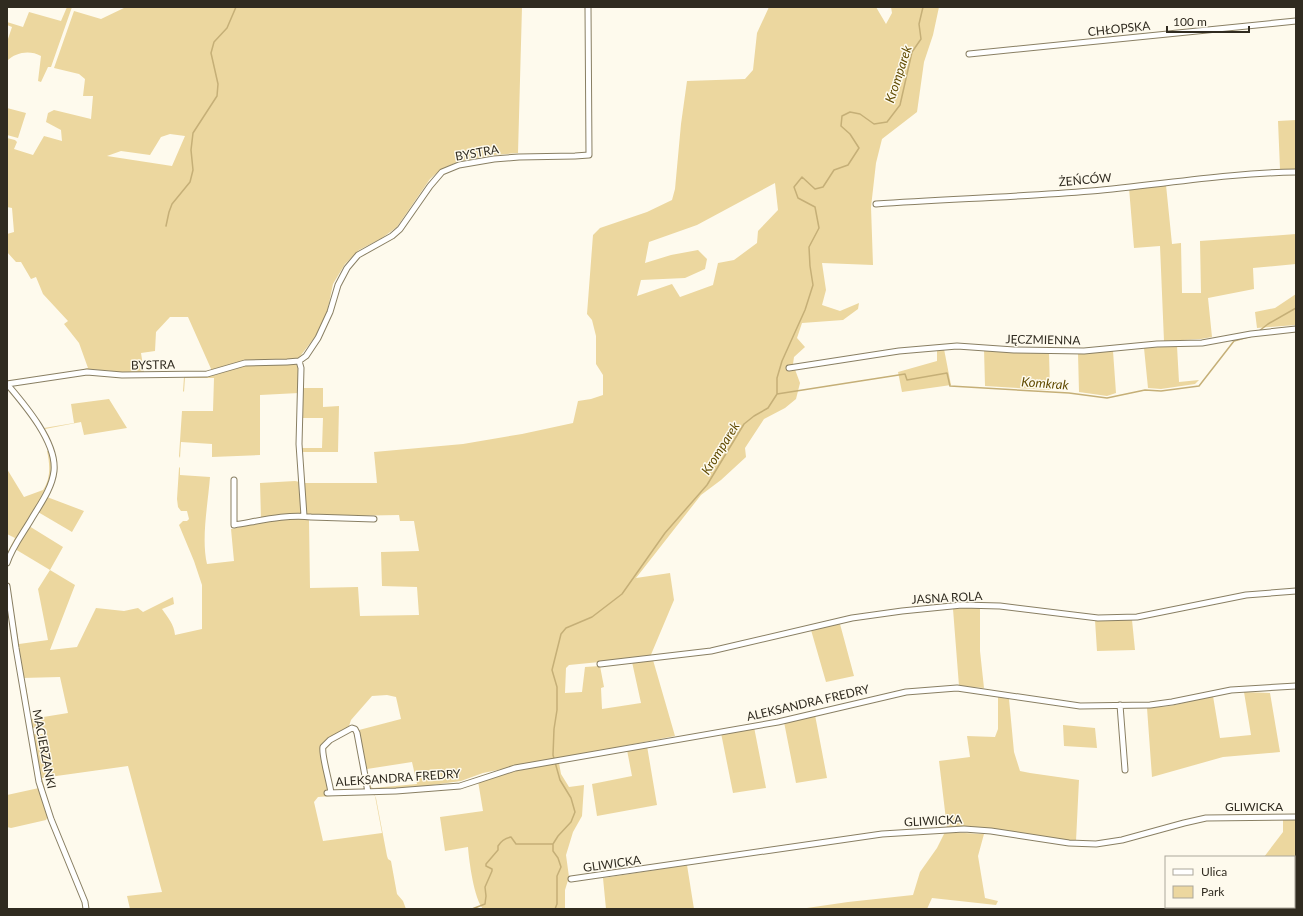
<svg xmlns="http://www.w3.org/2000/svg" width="1303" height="916" font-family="Lato,sans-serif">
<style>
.green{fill:#ecd79f;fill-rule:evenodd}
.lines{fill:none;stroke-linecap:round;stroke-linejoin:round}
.stream{stroke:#c5af77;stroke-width:1.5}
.minor-casing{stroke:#897f63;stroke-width:7}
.minor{stroke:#fff;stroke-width:5}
.labels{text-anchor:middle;stroke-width:3;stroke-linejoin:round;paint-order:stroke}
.street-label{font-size:12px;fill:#302b20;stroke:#fefaed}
.water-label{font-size:13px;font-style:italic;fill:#624c03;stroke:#fefaed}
</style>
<rect width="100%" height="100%" fill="#fefaed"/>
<path class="green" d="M67,7h5l-21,60h-3l-7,15 -3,-1 3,-25c-11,-6 -25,-4 -34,5v-19l5,-15 -5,-2v-3l16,5 6,-15 32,9z
M126,7h396l-4,146 -24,2 -37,7 -17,8 -10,9 -33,48 -15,11 -23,12 -14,14 -12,20 -6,29 -12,24 -17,22 -46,2 -40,10 -24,-54h-18l-14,15 -1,19 -14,2 3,19h24l-4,1 -38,-1 -1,2 -11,-1 -2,-2 -23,-2 -16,3 15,-4 -9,-25 -15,-19 4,-3 -25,-27 -7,-17 -5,2 -10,-17h-5l-9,-10v-18l7,-2 -2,-24 -5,-1v-69l8,2 2,2 -3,7 19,6 11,-19 18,5 -1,-11 -15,-8 2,-9 6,-3 37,9 2,-23h-10l2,-17 -6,-5 -25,-6 20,-57 27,8zM170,134l15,2 -13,30 -65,-10 14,-5 29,4 11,-18z
M769,7h107l10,17 6,-11 -1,-6h48l-6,28 -9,27 -7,50 -35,27 -6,24 -5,44 2,58 -51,-2 4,27 -4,15 18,6 19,-8 -1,6 -15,11 -41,3 -5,15 8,9 -11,10 -1,7 7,19 -4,16 -11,9 -21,11 -19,29 1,9 -25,23 -20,15 -65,83 34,-5 4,27 -24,57 -81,8 -3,3 -1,25 17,-1 3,-25 15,-1 4,21 -3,1 1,21 39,-6 -9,-41 21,-2 22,76 -123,24 -30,5 -39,8 -22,8 -36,5 -53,4 -2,-2 -3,-12h2l2,11 2,1 44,-4 -5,-22 -45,7 -8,-39 42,-11 -5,-22 -9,-2 -15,1 -21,24 -3,9 -23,14 3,44 -2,7 20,1 -28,2 -4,5 9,39 59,-8 -7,-37 -3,-2h2l2,4 11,58 1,3 3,2 6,33 6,7 3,8h-276l-3,-13 35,-4 -34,-126 -86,12 3,11 -2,2 -11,-57h11v-6h-11l-7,-42h1l5,33 37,-6 -8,-36 -38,1 -10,-69 1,-1 6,36 29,-4 -10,-51 12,-19 -35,-21 14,-23 34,21 -13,23 25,15 -25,65 27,-3 19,-39 28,3 14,-3 5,4 30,-15 1,7 -12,5c6,9 12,15 13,26l27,-6v-44l-8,-24 -15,-36 4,-4h4l2,-2 -2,-8h-6l-3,-4 -1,-8 2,-31 1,-1v8l30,2c-2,27 -9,61 -3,87l27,-3 -3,-32 42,-9 35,-2 1,3 1,67 48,-1 2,29 59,-1 -2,-28 -35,-1 -1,-34 38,-1 -5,-30h-14l-1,-6 -55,1 -37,-1 -1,-4 -2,-28h73l-3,-31 89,-8 59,-10 51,-11 5,-22 13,-2 12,-4v-20l-7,-11v-28l-4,-16 -5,-6 6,-79 7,-7 47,-16 25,-12 3,-11 6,-65 6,-43 58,-2 8,-9 4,-37zM775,183l3,27 -20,21 -1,12 -23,17 -16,3 -5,22 -33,12 -8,-13 -35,12 4,-16 44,-2 20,-9 2,-10 -9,-9 -27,5 -26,8 4,-21 48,-17z
M7,108l19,5 -8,25 -11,-3z
M1296,120v49h-16l-2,-48z
M1166,185l6,59 9,-1 1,50h19l-1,-52 96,-7v30l-43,4 1,21 -46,9 4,39 -11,2 -37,2 -4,-95 -26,2 -5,-60z
M1296,294v31l-39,3 -2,-16 20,-4z
M1177,346l2,36 20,-2 -4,4 -34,5 -13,-1 -4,-40z
M937,349h7l7,36 -49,7 -4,-20 39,-11z
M984,349l30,4h35l1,37 -65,-4z
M1113,351l3,42 -9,3 -28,-4 -1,-39z
M294,363l5,4v26l-39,2v60l-48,2v-13l-31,-2 -1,16 -1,-2 3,-45h31l1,-33h-29l-1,14 -1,-1 1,-14 31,-2 13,-6 17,-4z
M303,388h20v19l16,-1 -1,46h-36v-4h20l1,-30h-20z
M109,399l18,29 -43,7 -3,-13 -36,7 -1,-1 30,-5 -3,-19z
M47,451h2c1,5 3,10 3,15 1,23 -32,70 -45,90v-3l8,-15 -8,-4v-65l17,28 19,-7c8,-11 7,-26 4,-39z
M295,481l5,1 2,32 -41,5 -1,-36z
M47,497l37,14 -12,21 -34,-20z
M964,608h16v43l4,37 -25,-2 -6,-77z
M1095,620h37l3,30 -38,1z
M840,624l14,52 -28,6 -15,-52z
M1244,692l26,1 10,59 -57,5 -71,20 -5,-69 23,-2 43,-10 7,42 31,-3z
M998,697l11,2 5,53 6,19 10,2 49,7 -3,61c-43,-2 -85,-18 -129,-13l-8,-67 31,-4 -3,-21 28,1 3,-8z
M815,715l12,63 -31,5 -12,-61z
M1063,725l32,3 2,20 -33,-2z
M754,727l12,61 -33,5 -12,-60z
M647,746l10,59 -60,11 -5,-32 40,-8 -5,-26z
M559,763l2,11 8,13 15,-2 -2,31 -9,16 -7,23 3,22 -4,13v19h-82c-9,-10 -14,-48 -15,-62l-23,4 -5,-34 43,-6 -5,-30 38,-10z
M39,788l9,28 -2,4 -35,8 -4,-1v-32z
M1283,820h13v62h-2v-25h-30l19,-25z
M945,832l39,2 -6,22 7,42 13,3 -2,4 -64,-7 -5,11h-127l48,-7 65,-7 7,-23 17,-24z
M687,865l7,44h-88l-3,-31z"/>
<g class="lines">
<path class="stream" d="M166,226l3,-14 3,-8 18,-22 3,-12 -2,-20 2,-17 24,-37 1,-12 -7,-31 3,-11 13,-14 9,-21
M1259,331l9,-7 28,-16
M777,394l128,-20 2,6 40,-7 3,13 119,7 38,5 38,-8 16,1 38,-5 35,-45 18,-5
M472,909l13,-5 1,-8 -1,-9 7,-16v-2l-6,-3v-2l12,-14v-4c3,-5 8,-8 13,-9l5,7c12,0 24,0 37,0
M555,909l2,-5v-28l4,-9 -3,-9 -5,-7v-7l5,-8 13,-14 4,-10 -4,-14 -11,-18 -7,-25 1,-26 3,-19v-23l-5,-17 9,-36 5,-6 26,-11 30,-23 43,-61 42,-48 37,-61 10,-8 14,-8 9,-14v-16l5,-17 23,-51 8,-25 -3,-19 -1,-19 10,-19 -4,-21 -17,-9 -4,-11 8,-10 13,12 8,-2 11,-17 14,-5 11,-17 -9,-14 -9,-8 1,-10 8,-4 10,2 14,10 13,-2 13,-17 12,-53 9,-13 -2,-15 4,-17"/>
<defs>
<path id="minor" d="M969,54l327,-33
M876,204c71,-5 143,-7 215,-13 68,-6 136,-18 205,-19
M299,361l2,7 -2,76 5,72
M789,368l110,-17 58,-5 57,4 70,1 73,-7 45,-1 49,-9 45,-5
M234,480v45c25,-4 52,-11 77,-8l63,2
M7,563c5,-16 17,-31 25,-45 9,-15 20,-30 22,-47 3,-29 -30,-67 -47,-87l80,-12 35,3 85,-1 38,-11 42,-1 12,-1 7,-5 12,-18 12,-26 8,-27 9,-17 11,-13 34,-19 8,-7 30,-43 12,-14 17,-7 35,-6 25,-2 56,-1 14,-1 -1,-148
M7,586l9,62 23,134 12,37 34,83 1,7
M600,664l111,-13 141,-33 50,-7 60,-6 38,1 98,12 39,-1 109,-22 50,-4
M1120,705l5,65
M327,793l69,-2 64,-5 55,-18 263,-46 128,-30 51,-4 123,18 70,-1 22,-3 59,-12 65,-4
M331,793c-1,-10 -10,-39 -8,-46l7,-7 22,-12 3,1 2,4 11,59
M571,879l311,-45 82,-5 27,2 78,12 27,1 26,-4 62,-17 22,-5 90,-1"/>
</defs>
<use href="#minor" class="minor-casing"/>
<use href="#minor" class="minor"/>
</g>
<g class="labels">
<g class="street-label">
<text transform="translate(1119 29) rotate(-6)" y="4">CHŁOPSKA</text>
<text transform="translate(477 153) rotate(-10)" y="4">BYSTRA</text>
<text transform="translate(1085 180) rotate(-5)" y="4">ŻEŃCÓW</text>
<text transform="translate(1043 340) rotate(1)" y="4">JĘCZMIENNA</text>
<text transform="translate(153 365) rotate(-1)" y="4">BYSTRA</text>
<text transform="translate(947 598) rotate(-3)" y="4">JASNA ROLA</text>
<text transform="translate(808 703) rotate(-13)" y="4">ALEKSANDRA FREDRY</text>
<text transform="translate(44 749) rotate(79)" y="4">MACIERZANKI</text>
<text transform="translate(398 778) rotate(-4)" y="4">ALEKSANDRA FREDRY</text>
<text x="1254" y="811">GLIWICKA</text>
<text transform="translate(933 821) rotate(-3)" y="4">GLIWICKA</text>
<text transform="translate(612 864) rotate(-8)" y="4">GLIWICKA</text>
</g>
<g class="water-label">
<text transform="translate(898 74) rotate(-72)" y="5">Kromparek</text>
<text transform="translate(1045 383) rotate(4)" y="5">Komkrak</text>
<text transform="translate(720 448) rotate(-58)" y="5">Kromparek</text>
</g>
</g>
<rect width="1303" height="916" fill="none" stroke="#302b20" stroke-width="16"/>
<rect x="1165" y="856" width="130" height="52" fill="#fefaed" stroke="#aca79b"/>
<rect x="1173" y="869" width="20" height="6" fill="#ffffff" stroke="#aca79b"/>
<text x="1201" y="876" font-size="12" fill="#302b20">Ulica</text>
<rect x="1173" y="886" width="20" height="12" fill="#ecd79f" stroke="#aca79b"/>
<text x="1201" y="896" font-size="12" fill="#302b20">Park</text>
<path d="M1167 26v6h82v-6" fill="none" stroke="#302b20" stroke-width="2"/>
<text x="1173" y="26" font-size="12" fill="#302b20" stroke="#fefaed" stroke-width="3" paint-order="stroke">100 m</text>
</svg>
